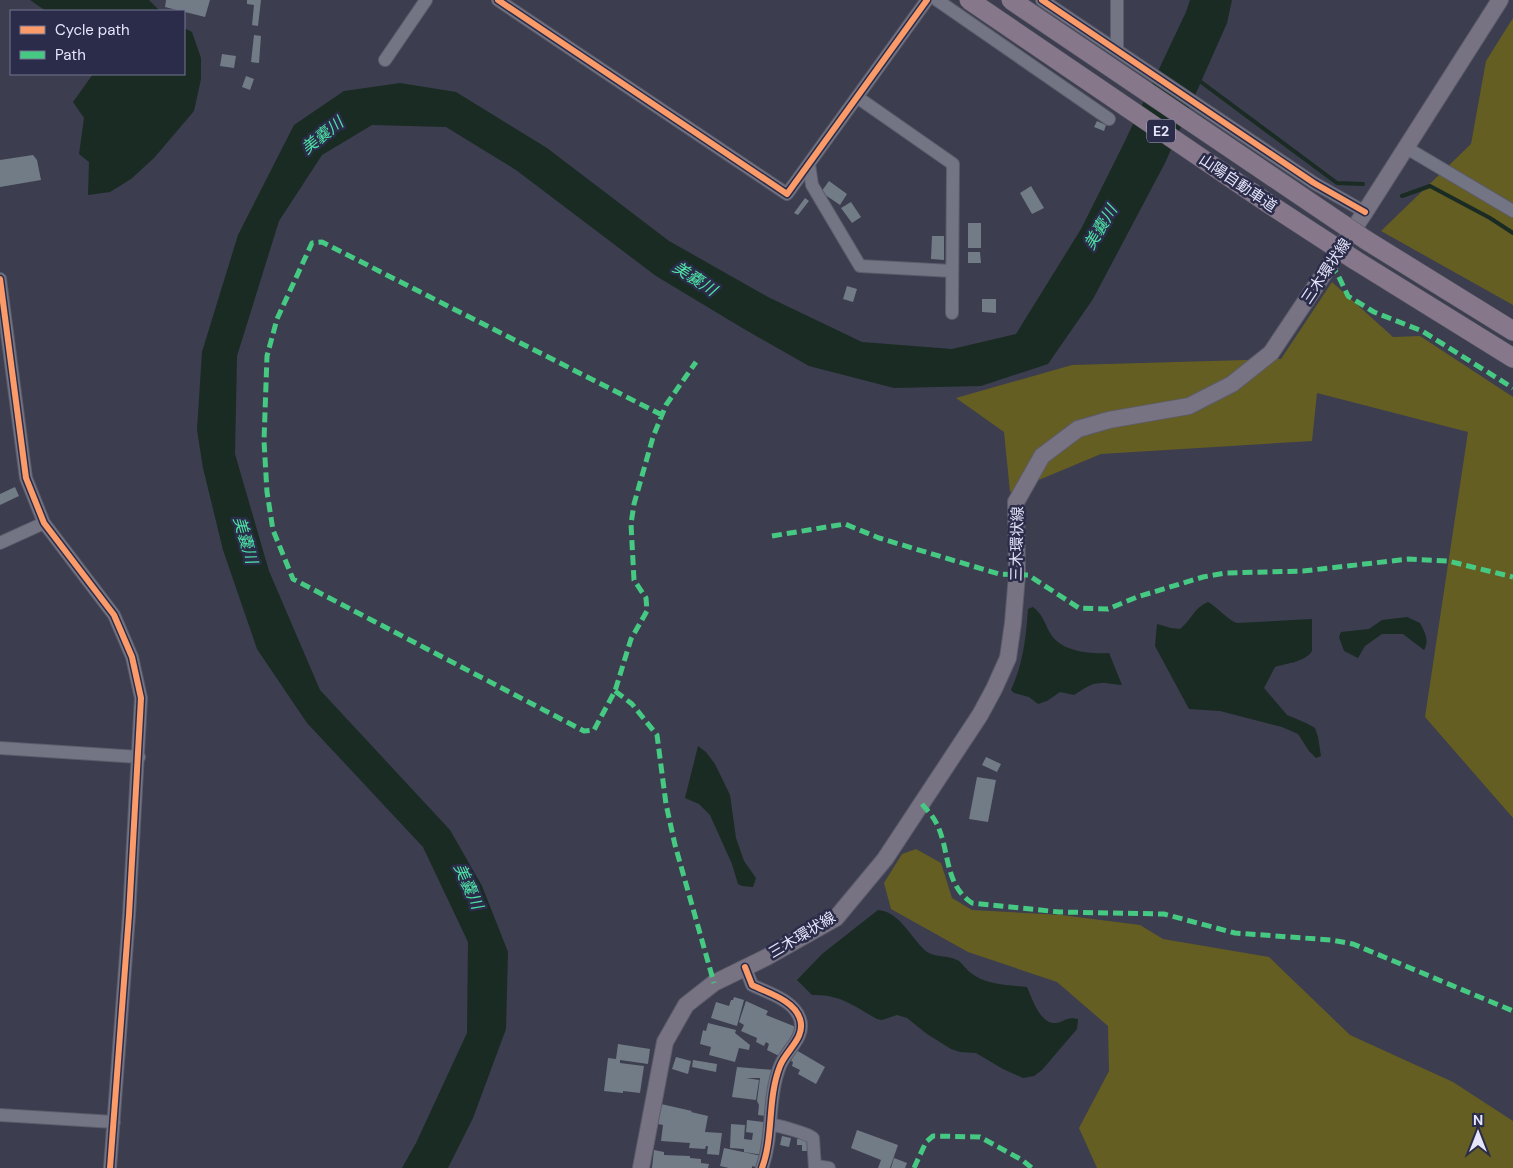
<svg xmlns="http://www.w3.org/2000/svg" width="1513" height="1168" font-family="'DM Sans','Noto Sans JP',sans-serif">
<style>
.green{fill:#655e23}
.water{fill:#192b23}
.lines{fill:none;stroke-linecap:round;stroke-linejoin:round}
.stream{stroke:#192b23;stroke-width:4}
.building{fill:#727c87}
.minor-casing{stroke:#5b5c6b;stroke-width:14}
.major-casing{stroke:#5b5c6b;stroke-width:18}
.highway-casing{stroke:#5b5c6b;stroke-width:20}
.minor{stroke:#747584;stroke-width:12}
.major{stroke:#787383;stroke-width:16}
.highway{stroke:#86788a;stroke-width:19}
.highway-bridge-casing{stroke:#5b5c6b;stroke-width:20;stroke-linecap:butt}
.highway-bridge{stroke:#86788a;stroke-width:19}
.quiet{stroke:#46c982;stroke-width:5;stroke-dasharray:10 5;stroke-linecap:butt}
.cycleway-casing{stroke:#2b2c4a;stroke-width:9}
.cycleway{stroke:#fa9b69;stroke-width:6}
.labels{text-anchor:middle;stroke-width:5;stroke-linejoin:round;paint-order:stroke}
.shield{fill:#2b2c4a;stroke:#adaec6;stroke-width:1}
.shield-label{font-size:14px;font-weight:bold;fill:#e5e6fb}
.street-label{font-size:15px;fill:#e5e6fb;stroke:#2b2c4a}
.water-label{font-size:16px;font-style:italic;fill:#4ee3a5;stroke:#2b2c4a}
</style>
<rect width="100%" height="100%" fill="#3c3d4e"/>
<path class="green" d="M1513,18v287l-132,-74 90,-87 15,-83z
M1332,282l61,55 27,-1 93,61v421l-88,-101 43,-285 -151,-39 -5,48 -211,13 -91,38 -6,-60 -48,-34 116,-33 209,-6z
M916,849l25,14 11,35 20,12 89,5 79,10 23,14 106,18 81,78 103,47 60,39v47h-416l-18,-40 30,-57 -1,-45 -51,-44 -89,-30 -77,-43 -7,-26 18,-29z"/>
<path class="water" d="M30,0h119l11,11h-114z
M1190,0h42l-5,23 -62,140 -72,136 -45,65 -67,22 -87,2 -85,-22 -65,-37 -88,-53 -140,-106 -70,-43 -74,-2 -50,30 -43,66 -42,135 -2,98 34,117 51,119 130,140 32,56 26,66 -2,77 -33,89 -25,50h-46l14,-25 51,-110 1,-91 -45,-95 -116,-124 -50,-74 -34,-99 -20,-82 -6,-38 5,-78 36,-117 56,-110 50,-34 56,-8 56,9 91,56 122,93 99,56 94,45 90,7 64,-15 65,-105 44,-88 61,-129z
M184,28l8,4 9,26v21l-7,32 -40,47 -23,21 -21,13 -22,3 1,-33 -10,-8 5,-36 -11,-16 20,-28h91z
M1208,602c11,6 19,18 29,21l75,-4v32c-7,11 -24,12 -37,16l-11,21 23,27 19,8 9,5 3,9 3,19 -5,2 -7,-7 -11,-17 -16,-7 -62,-16 -31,-2 -34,-63 2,-22 14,4 9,1c12,-10 14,-21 28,-27z
M1033,607c11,8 12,19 19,29 12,16 39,18 57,17l13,32c-25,-3 -26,-5 -48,10l-14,-3 -13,9 -9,3 -9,-7 -15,-4 -3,-3c12,-26 15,-52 17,-81z
M1407,617l13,6c4,8 10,17 4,27l-21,-16h-21l-17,12 -7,12 -14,-7 -5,-14 2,-5 28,-3 13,-9z
M698,746l8,6 9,12 15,31 6,43 8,23 12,17 -3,9 -11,-1 -4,-2 -6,-20 -22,-49 -11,-11 -14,-6z
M878,910c23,2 33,29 49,42 9,6 21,3 30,8 5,2 9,10 14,13 15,12 37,12 56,14 5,11 13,37 28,36 11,-1 10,-7 23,-4l-1,10 -35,41 -8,6 -11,2 -20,-9 -27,-16 -16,-1 -9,-3 -24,-15 -20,-16 -10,-3 -15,5 -5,-1c-23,-13 -37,-25 -65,-24l-15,-15 25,-26z"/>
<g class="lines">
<path class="stream" d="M1197,79l140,104 26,1
M1402,196l28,-10 60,32 23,15"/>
</g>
<path class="building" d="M166,0h44l-5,17 -40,-10z
M247,0h14l-3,26 -6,-1 2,-20 -7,-1z
M254,35l7,1 -2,27 -8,-1z
M222,54l14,2 -2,12 -14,-2z
M246,76l8,3 -4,11 -8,-3z
M1097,121l9,4 -2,6 -10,-4z
M33,155l4,5 4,20 -41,7v-27z
M829,181l18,13 -7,11 -19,-13z
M1031,186l13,22 -12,6 -12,-21z
M805,198l4,3 -11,14 -4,-2z
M851,202l10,15 -9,6 -11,-15z
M968,223h13v25h-13z
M932,236h12v24l-13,-1z
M968,252h12l1,11h-13z
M847,286l10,3 -4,13 -10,-3z
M982,299h14v14l-14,-1z
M15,487l4,9 -19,9v-11z
M986,757l15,7 -4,8 -15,-7z
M977,777l19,3 -8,42 -19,-3z
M734,997l10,3 -7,26 -26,-8 5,-16 13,4 2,-6h2z
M746,1001l22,10 -2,4 30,12 -13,28 -4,1 -12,-6 2,-6 -3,-2 -2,4 -8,-4 1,-4 -16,-7 3,-6 -5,-3z
M708,1023l28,7 -1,3 15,12 -1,5 -10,-2 -4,14 -26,-7 2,-8 -11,-3 3,-14 3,1z
M618,1044l32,5 -2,15 -28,-4v3l24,3 -4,27 -17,-2v2l-19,-2 4,-33 8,1z
M796,1050l29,17 -9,17 -18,-10 2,-4 -8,-4 1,-4 -2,-1z
M676,1057l15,4 -3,13 -16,-5z
M693,1060l24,4 -1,8 -24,-5z
M737,1067l37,3 -7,46 -9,-1 1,-10 -2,-4 3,-23h-14l13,2 -3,20 -24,-3z
M661,1104l31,7 -1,1 17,4 -3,16 17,1 -3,22 -12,-1 1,-8h-2l-1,3 -16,-1 1,-5 -29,-2 2,-16 -5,-1z
M747,1120l18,2 -2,33 -19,-3v-3l-14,-1 1,-24 14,1 -1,14 8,1 1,-7 -7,-1z
M857,1130l41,15 -8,23h-12l3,-8 -30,-12z
M782,1136l9,2 -2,9 -9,-2z
M797,1139h11v12h-6v-6h-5z
M724,1148l38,8 -3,12 -7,-2v2h-23l-9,-2z
M654,1150l10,2v3l26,1v2l11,1v4l8,1 -1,4h-56z
M894,1158l13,5 -2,5h-14z"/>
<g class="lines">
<defs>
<path id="minor" d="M498,0l289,194 140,-194
M937,0l172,119
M1042,0l272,183 51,29
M1117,50v-50
M385,60l41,-60
M857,97l96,67 -1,149
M1405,147l108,64
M809,164l3,21 48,81 92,5
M0,279l26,199 18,45 70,92 18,42 9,41 -12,217 -19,253
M0,543l44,-20
M0,748l139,9
M745,967l7,18c16,8 42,15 48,34 6,19 -14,31 -20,47 -13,33 -6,70 -18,102
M0,1115l114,7
M771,1124c11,3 34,8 42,14l2,30
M816,1166l13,2"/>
<path id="major" d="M641,1168l24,-126 21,-37 28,-22 53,-26 69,-39 49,-59 95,-144 14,-26 14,-31 5,-35 4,-48 -1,-73 26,-46 36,-27 31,-9 80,-14 43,-22 39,-31 94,-141 135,-212"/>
<path id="highway" d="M1366,240l147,91
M1355,260l158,98"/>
</defs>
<use href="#minor" class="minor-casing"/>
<use href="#major" class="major-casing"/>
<use href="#highway" class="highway-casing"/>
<use href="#minor" class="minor"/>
<use href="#major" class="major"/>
<use href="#highway" class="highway"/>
<defs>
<path id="highway-bridge" d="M969,0l294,200 92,60
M1011,0l355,240"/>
</defs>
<use href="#highway-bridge" class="highway-bridge-casing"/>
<use href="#highway-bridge" class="highway-bridge"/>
<path class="quiet" d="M1330,265l7,8 11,23 26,16 48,19 91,57
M662,415l-340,-173 -10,1 -35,76 -10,37 -3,85 3,51 6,38 20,49 291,152 10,-1 21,-39 16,-52 16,-28 -1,-13 -12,-18 -3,-56 3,-20 19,-67 13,-32 30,-43
M772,536l73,-12 34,14 120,36 29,1 51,33 29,1 29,-12 66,-20 22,-4 78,-2 106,-12 39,2 65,16
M615,691l17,13 25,31 9,69 9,41 39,138
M922,804c4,5 9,10 12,15 17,27 8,64 38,84l87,9 105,2 71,19 96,7 22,4 160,67
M914,1168l12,-26 7,-6 47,1 42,23 10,8"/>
<defs>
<path id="cycleway" d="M498,0l289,194 140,-194
M1042,0l272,183 51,29
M0,279l26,199 18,45 70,92 18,42 9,41 -12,217 -19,253
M745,967l7,18c16,8 42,15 48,34 6,19 -14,31 -20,47 -13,33 -6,70 -18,102"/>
</defs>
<use href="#cycleway" class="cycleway-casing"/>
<use href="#cycleway" class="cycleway"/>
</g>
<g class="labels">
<rect class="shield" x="1147" y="119.5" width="28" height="23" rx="4"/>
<g class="shield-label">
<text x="1161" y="136">E2</text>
</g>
<g class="street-label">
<text transform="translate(1238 183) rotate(34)" y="5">山陽自動車道</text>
<text transform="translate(1326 271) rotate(-56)" y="5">三木環状線</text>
<text transform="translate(1017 544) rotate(-89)" y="5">三木環状線</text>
<text transform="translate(802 935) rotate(-31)" y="5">三木環状線</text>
</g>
<g class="water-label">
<text transform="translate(322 135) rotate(-39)" y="6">美嚢川</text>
<text transform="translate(1100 227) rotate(-59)" y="6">美嚢川</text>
<text transform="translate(695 278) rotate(33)" y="6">美嚢川</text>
<text transform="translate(246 540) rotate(74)" y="6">美嚢川</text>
<text transform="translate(469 886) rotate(66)" y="6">美嚢川</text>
</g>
</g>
<rect x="10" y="10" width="175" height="65" fill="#2b2c4a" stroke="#757691"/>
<rect x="20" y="26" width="25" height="8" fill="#fa9b69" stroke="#757691"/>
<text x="55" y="35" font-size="15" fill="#e5e6fb">Cycle path</text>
<rect x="20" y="51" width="25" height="8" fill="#46c982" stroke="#757691"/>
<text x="55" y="60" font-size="15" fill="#e5e6fb">Path</text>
<g transform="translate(1478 1133)" stroke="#2b2c4a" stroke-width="4" paint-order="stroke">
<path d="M0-4L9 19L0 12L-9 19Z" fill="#e5e6fb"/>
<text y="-8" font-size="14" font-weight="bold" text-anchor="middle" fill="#e5e6fb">N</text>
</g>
</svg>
